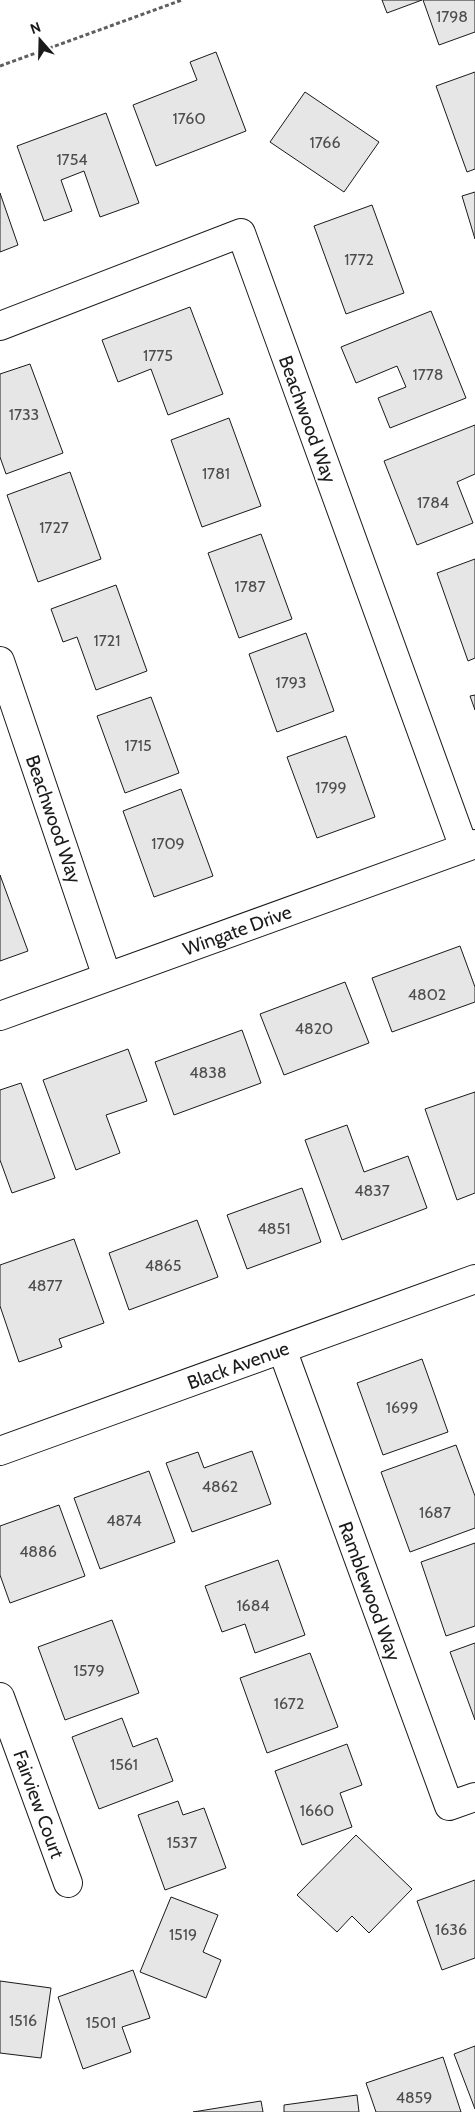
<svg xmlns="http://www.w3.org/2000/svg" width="475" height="2112" font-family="Cabin,sans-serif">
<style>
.building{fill:#e6e6e6;stroke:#1a1a1a}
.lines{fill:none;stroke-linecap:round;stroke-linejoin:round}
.street-casing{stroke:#1a1a1a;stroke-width:30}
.path{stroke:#5f5f5f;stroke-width:3;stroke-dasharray:4 2.5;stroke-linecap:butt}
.street{stroke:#fff;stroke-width:28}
.labels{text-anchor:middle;stroke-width:4;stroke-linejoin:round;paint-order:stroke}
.number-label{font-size:16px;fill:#4d4d4d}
.street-label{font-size:19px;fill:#1a1a1a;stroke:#fff}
</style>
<rect width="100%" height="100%" fill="#fff"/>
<path class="building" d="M382,0h40l-35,13z
M423,0h52v32l-36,13z
M216,52l30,79 -90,35 -23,-61 64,-25 -7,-18z
M475,72v97l-8,3 -31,-86z
M305,92l74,50 -35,50 -74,-50z
M106,113l33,90 -39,14 -16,-46 -23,9 11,31 -28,10 -27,-75z
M475,192v47l-13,-43z
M0,193l18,52 -18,7z
M372,205l32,88 -58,21 -32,-88z
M190,307l33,87 -55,21 -17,-46 -33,13 -16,-42z
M431,311l35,87 -76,30 -12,-30 28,-11 -9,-21 -41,17 -15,-36z
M30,364l33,89 -57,21 -6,-17v-83z
M229,418l32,88 -59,21 -31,-87z
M475,425v49l-18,8 16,41 -56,22 -33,-84z
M70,472l31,87 -63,23 -31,-87z
M261,534l31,85 -53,19 -31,-85z
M475,559v99l-7,3 -31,-88z
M116,585l31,86 -51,19 -19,-53 -14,5 -12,-33z
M306,633l28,78 -57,21 -28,-78z
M475,695v15l-5,-14z
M151,697l28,76 -54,20 -28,-77z
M346,736l29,81 -58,21 -30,-81z
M181,789l32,87 -59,21 -31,-86z
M0,875l28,76 -28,10z
M460,946l15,41v15l-83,30 -20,-54z
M345,982l24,61 -85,32 -24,-61z
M242,1030l19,53 -87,32 -19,-53z
M128,1049l19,52 -41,14 14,38 -44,17 -33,-90z
M21,1083l34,95 -43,15 -12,-33v-70z
M475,1092v101l-18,7 -32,-91z
M347,1125l17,47 44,-16 19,52 -85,32 -37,-100z
M302,1188l19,54 -74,27 -20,-54z
M197,1220l21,57 -89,33 -20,-57z
M74,1239l30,84 -45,16 3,8 -43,15 -19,-56v-41z
M422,1359l26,73 -65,23 -26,-72z
M456,1445l19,51v32l-65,24 -29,-80z
M252,1451l19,53 -79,28 -26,-69 32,-11 6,16z
M149,1471l26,71 -75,27 -26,-71z
M59,1505l26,71 -75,27 -10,-28v-49z
M475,1543v83l-29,10 -25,-74z
M278,1560l27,75 -50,18 -10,-29 -23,8 -17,-46z
M112,1620l27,73 -74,27 -27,-73z
M475,1643v77l-25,-68z
M310,1653l28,74 -71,26 -27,-75z
M122,1718l11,29 24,-9 16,43 -74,28 -27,-72z
M347,1744l15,41 -22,8 12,34 -50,18 -27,-74z
M178,1801l5,14 21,-7 22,60 -61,22 -27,-75z
M356,1835l56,54 -43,44 -17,-17 -15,16 -40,-37z
M475,1880v78l-33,12 -25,-69z
M171,1897l47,18 -15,37 18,8 -15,38 -66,-26z
M133,1970l17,48 -28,9 9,25 -48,17 -25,-72z
M0,1981l51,7 -10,70 -41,-5z
M475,2046v63l-21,-55z
M443,2057l18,55h-85l-10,-29z
M357,2095l2,17h-75v-7z
M261,2101l2,11h-70z"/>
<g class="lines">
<defs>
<path id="street" d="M0,326l241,-93 223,615
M0,661l107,316
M0,1016l475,-172
M282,1349l167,457 26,-9
M0,1451l475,-172
M0,1697l68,186"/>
</defs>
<use href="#street" class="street-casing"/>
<path class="path" d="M0,66l182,-66"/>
<use href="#street" class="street"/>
</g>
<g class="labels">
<g class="number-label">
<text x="452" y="22">1798</text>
<text x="189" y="124">1760</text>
<text x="325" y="148">1766</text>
<text x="72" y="165">1754</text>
<text x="359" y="265">1772</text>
<text x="158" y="361">1775</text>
<text x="428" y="380">1778</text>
<text x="24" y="420">1733</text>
<text x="216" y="479">1781</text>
<text x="433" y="508">1784</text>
<text x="54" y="533">1727</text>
<text x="250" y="592">1787</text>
<text x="107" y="646">1721</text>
<text x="291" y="688">1793</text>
<text x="138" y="751">1715</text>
<text x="331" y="793">1799</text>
<text x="168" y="849">1709</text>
<text x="427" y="1000">4802</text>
<text x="314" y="1034">4820</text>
<text x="208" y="1078">4838</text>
<text x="372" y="1196">4837</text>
<text x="274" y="1234">4851</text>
<text x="163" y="1271">4865</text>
<text x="45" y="1291">4877</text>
<text x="402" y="1413">1699</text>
<text x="220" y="1492">4862</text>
<text x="435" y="1518">1687</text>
<text x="124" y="1526">4874</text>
<text x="38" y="1557">4886</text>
<text x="253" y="1611">1684</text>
<text x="89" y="1676">1579</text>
<text x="289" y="1709">1672</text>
<text x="124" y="1770">1561</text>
<text x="317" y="1816">1660</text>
<text x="182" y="1848">1537</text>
<text x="451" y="1935">1636</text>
<text x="183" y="1940">1519</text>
<text x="23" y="2026">1516</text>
<text x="101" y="2028">1501</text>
<text x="414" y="2103">4859</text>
</g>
<g class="street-label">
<text transform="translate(308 419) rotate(70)" y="7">Beachwood Way</text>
<text transform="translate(54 819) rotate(71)" y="7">Beachwood Way</text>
<text transform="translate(237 930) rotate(-20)" y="7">Wingate Drive</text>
<text transform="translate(238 1365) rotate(-20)" y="7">Black Avenue</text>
<text transform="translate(370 1591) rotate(70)" y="7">Ramblewood Way</text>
<text transform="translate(39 1804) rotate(70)" y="7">Fairview Court</text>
</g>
</g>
<g transform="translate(40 40) rotate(340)" stroke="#ffffff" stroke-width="4" paint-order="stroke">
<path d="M0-4L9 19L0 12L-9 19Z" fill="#1a1a1a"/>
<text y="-8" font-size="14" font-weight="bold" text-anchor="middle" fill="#1a1a1a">N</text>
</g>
</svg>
